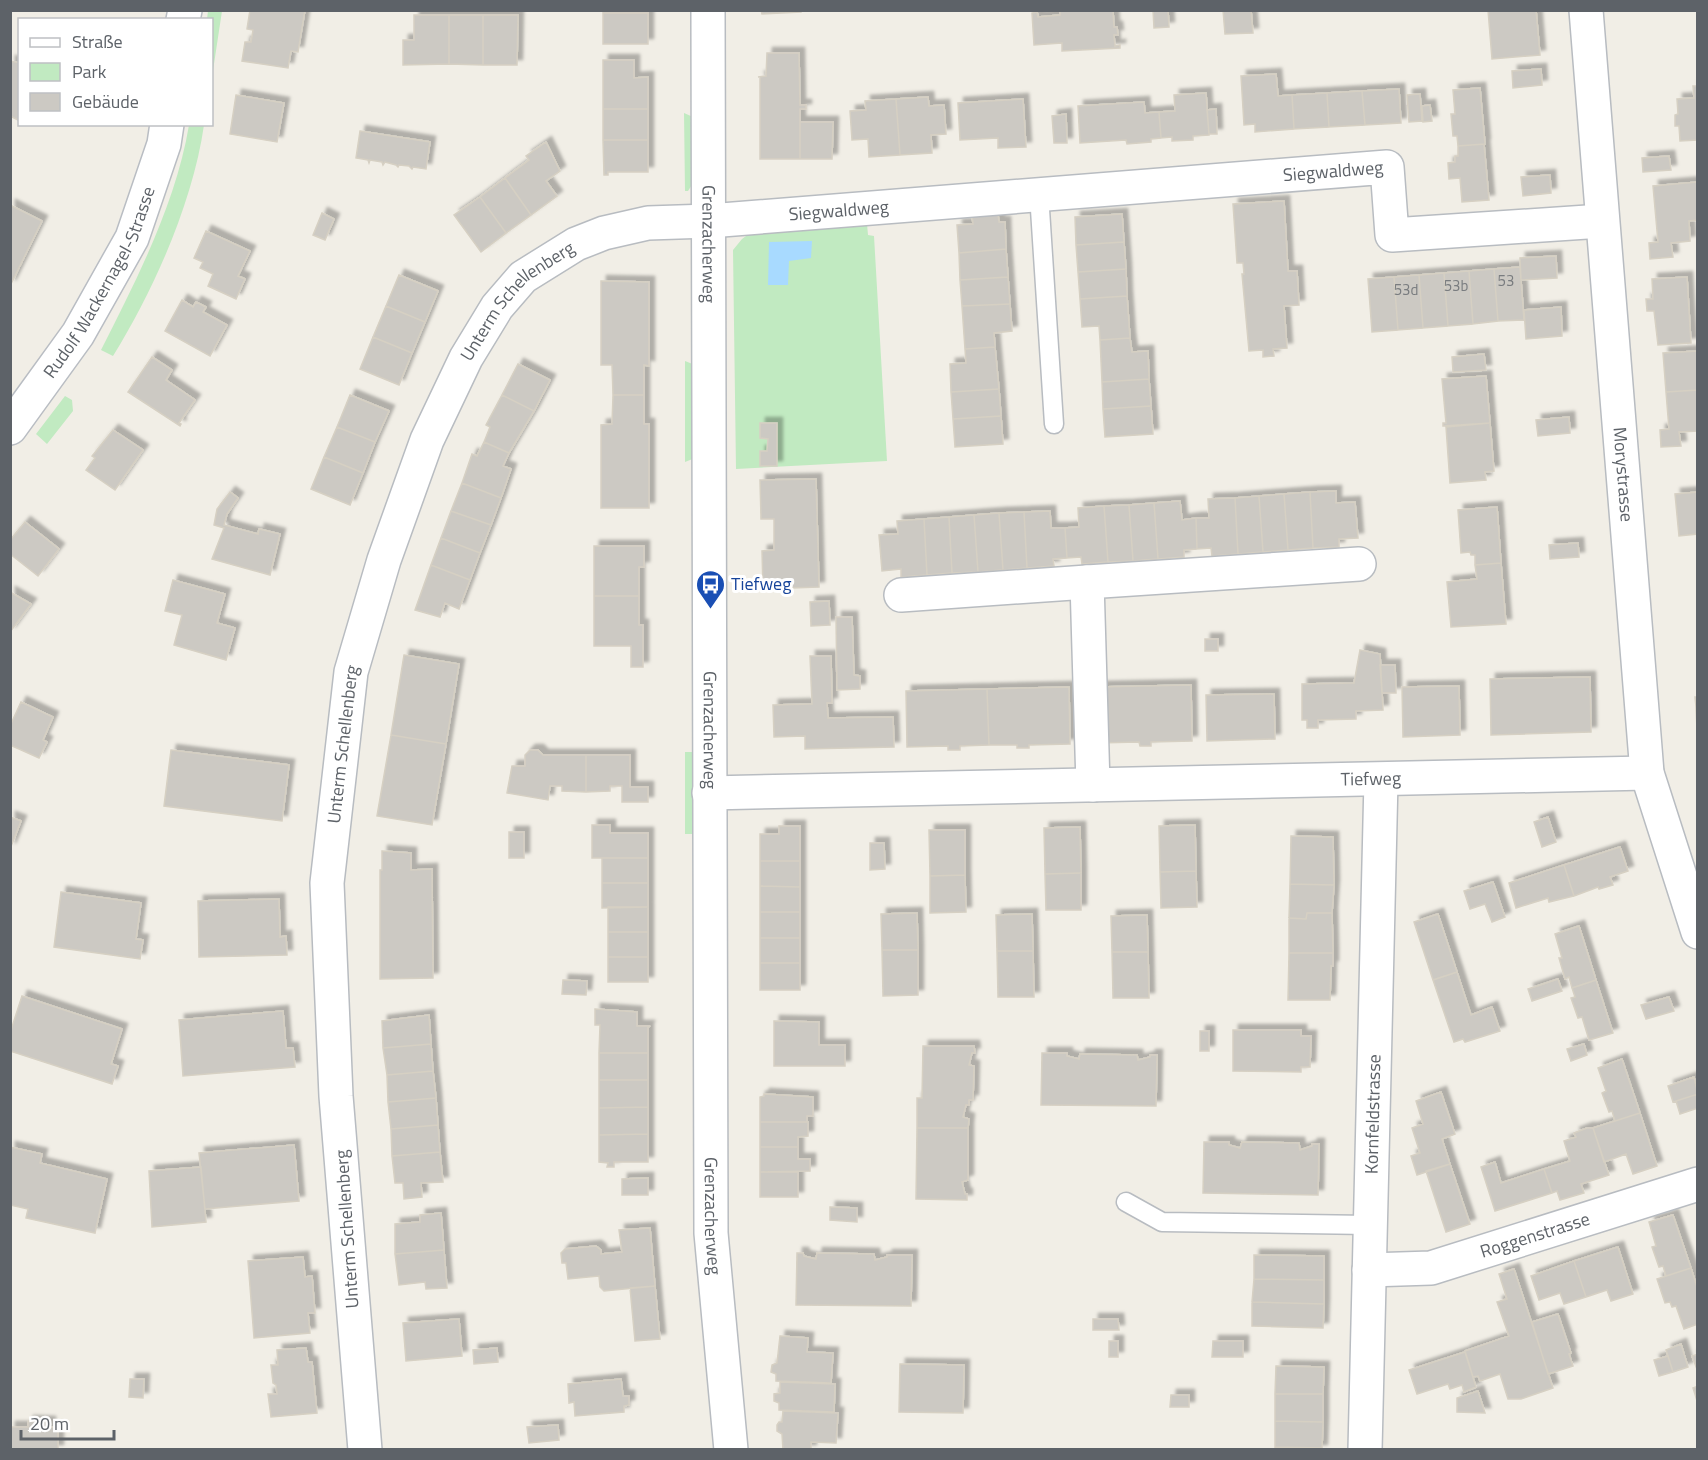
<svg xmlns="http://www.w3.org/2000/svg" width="1708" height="1460" font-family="'Titillium Web',sans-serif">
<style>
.green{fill:#c1eac1}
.water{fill:#a8daff}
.building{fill:#ccc9c3;stroke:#d6d0c3;stroke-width:1.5;filter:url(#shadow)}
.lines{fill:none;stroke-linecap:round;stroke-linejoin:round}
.lane-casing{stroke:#b8bcc1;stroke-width:21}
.street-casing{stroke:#b8bcc1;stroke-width:36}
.secondary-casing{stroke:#b9bdc3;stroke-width:36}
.lane{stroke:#fff;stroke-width:18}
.street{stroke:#fff;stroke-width:33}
.secondary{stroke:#fff;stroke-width:33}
.labels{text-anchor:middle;stroke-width:6;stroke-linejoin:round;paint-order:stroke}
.number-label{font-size:15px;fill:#797c7f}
.street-label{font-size:18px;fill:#5d6268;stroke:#fff}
.transit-label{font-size:18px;fill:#164399;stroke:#fff;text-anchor:start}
</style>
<defs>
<filter id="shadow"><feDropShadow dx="5.5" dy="-5.5" stdDeviation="1.5" flood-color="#0004"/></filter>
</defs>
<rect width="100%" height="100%" fill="#f1eee6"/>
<path class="green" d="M208,11h14l-10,66v-57l-5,-1z
M684,113l9,4 2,63 -7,11h-3z
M189,125h15c-11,77 -50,165 -91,231l-12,-6c36,-71 75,-147 88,-225z
M866,213l2,22 6,1 13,225 -151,8 -3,-219 9,-11 23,-17z
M685,361l10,4v93l-10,4z
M65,396l7,4 1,11 -26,33 -11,-10z
M685,752h9l1,82h-10z"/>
<path class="water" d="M812,241l-1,17 -22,3 -1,24h-20l1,-43z"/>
<path class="building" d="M250,10h55l-7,42 -7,-1 -3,17 -46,-7 3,-19h6l2,-12 -6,-1z
M603,10h45v3h-45z
M761,10h40v2l-39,2z
M1060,10h53l1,17h3l1,8h-4l1,11 5,-1v3l-58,3v-8l-28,2 -2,-32 5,-1 1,5 22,-2z
M1153,10h15l1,17 -15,1z
M1223,10h28l2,23 -28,1z
M1488,10h48l4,45 -48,4z
M603,13h45v31h-45z
M414,15h35v49l-46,1v-25h11z
M449,15h34v50l-34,-1z
M483,15h35l-1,50h-34z
M767,53h32l1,52h6v4h-6v50h-40v-82h-2l8,-1z
M603,60h31v18l14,-1v32h-45z
M10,61l10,2 -2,57 -8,-4z
M1541,69l1,16 -29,3 -1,-17z
M1276,74l2,22 14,-1 2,34 -39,3v-8l-11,1 -3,-49z
M1693,86h5v54l-18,1 -1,-15h-4v-11l3,-1 -1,-15 17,-1z
M1480,88l5,56 -27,2 -1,-10h-4l-2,-22h4l-2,-24z
M1399,89l2,34 -36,2 -3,-34z
M1362,91l3,34 -36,2 -2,-34z
M1206,93l3,42 -16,1v4l-21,1v-4l-11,1 -2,-26 16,-1 -1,-16z
M1327,93l2,34 -35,2 -2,-34z
M1420,94l2,27 -13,1 -2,-27z
M236,95l48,8 -7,39 -47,-8z
M928,97l1,9 15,-1 2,29 -15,1 1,18 -32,2 -4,-56z
M896,99l4,56 -31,2 -1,-18 -16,1 -2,-29 16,-1 -1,-9z
M1023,99l3,48 -28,1v-10l-38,2 -2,-37z
M1144,102l1,11 14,-1 2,26 -10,1v3l-24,2 -1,-4 -46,3 -2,-37z
M1430,105l2,16 -9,1 -1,-16z
M603,109h45v31h-45z
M1216,109l1,25h-8l-2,-24z
M1066,114l1,29h-13l-2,-27z
M800,122h33l-1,37h-32z
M360,131l70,11 -4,27 -13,-2 -1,2 -3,-3 -10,-1 -1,2 -2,-2 -11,-3 -2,3 -1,-3 -12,-2 -1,3 -1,-3 -12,-2z
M603,140h45v32h-40v3h-4z
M546,142l14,29 -14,10 11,15 -26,19 -26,-37 24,-18 -3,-4z
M1484,144l5,56 -27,2 -2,-24 -11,1 -1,-16 7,-1v-6h3v-10z
M1669,156l2,14 -28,2 -1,-14z
M1550,175l1,18 -28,3 -2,-19z
M505,178l26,37 -25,18 -26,-36z
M1697,182l1,38 -9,1 1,20 -19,2 2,14 -23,2 -1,-16 9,-1 -5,-56z
M480,197l26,36 -25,19 -27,-37z
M1284,201l4,70h9l2,34 -15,1 3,42 -14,1 1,7 -11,1v-7l-14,1 -7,-77h2l-1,-11h-6l-4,-59z
M10,205l32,16 -32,65z
M322,213l12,6 -9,21 -12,-5z
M998,214l1,8h6l1,27 -47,4 -2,-28 16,-1 -1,-9z
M1122,214l2,28 -48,3 -1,-28z
M206,231l44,20 -12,25 7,3 -9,20 -28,-13 5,-12 -13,-6 3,-6 -9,-4z
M1124,242l2,27 -48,3 -2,-27z
M1006,249l2,28 -48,3 -1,-27z
M1556,256l1,22 -36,2 -1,-22z
M1520,267l4,53 -26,1 -4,-52z
M1126,269l1,27 -47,3 -2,-27z
M1494,269l4,52 -25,3 -4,-53z
M1469,271l4,53 -25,2 -4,-53z
M1444,273l4,53 -25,2 -4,-53z
M399,275l39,16 -13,31 -39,-16z
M1419,275l4,53 -25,2 -4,-53z
M1008,277l2,27 -48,2 -2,-26z
M1394,277l4,53 -26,2 -4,-53z
M1687,277l4,66 -33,2 -4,-34h-7l-1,-12h7l-1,-20z
M601,281l48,1v84l-5,-1v30h-31l-1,-30h-11z
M1127,296l3,42 -30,2 -1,-14 -17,1 -2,-28z
M182,300l11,7 3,-5 10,5 -3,5 24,13 -17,31 -45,-25z
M1010,304l2,27 -18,2 1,14 -30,2 -3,-43z
M386,306l39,16 -13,31 -39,-16z
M1561,307l1,29 -36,3 -2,-29z
M373,337l39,16 -13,32 -39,-16z
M1130,338l2,14 16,-1 1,28 -47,3 -2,-42z
M995,347l4,42 -48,3 -1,-28 16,-1 -1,-14z
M1698,351v39l-32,2 -3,-39z
M1484,354l2,16 -33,2 -1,-15z
M152,357l20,13 -6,10 29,20 -16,23 2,1 -1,2 -52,-34z
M518,364l32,16 -16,31 -32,-16z
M1486,376l4,47 -47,3v-3h3l-4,-44z
M1149,379l2,27 -48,3 -1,-27z
M999,389l2,27 -48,3 -2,-27z
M1698,390v41l-19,1 2,14 -20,1 -1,-17 9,-1 -3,-37z
M350,395l39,16 -14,31 -38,-15z
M502,395l32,16 -25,42 -25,-11 6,-15 -4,-2z
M613,395h31v29h5v84h-48v-83l11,-1z
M1151,406l2,28 -48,3 -2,-28z
M1001,416l2,28 -48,3 -2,-28z
M1569,417l1,16 -32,3 -2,-16z
M760,423h17v43h-17v-15h7l1,-12 -8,-1z
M1490,423l4,48 -9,1 1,8 -36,3 -4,-56z
M337,427l38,15 -12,31 -39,-16z
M113,430l30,20 -28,40 -29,-20 9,-12 -3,-2z
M484,442l25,11 -6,13 8,3 -10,29 -39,-15 10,-29 5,2z
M324,457l39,16 -13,32 -39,-16z
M816,479l3,108 -56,2 -1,-38 12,-1v-31h-13l-1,-39z
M462,483l39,15 -10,27 -40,-14z
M1336,491v12l19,-1 3,36 -19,1v8l-26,1 -3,-56z
M230,492l8,6 -11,16 -3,11 34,9 1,-5 21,5 -10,41 -58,-16 12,-31 -10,-3 3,-16z
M1310,492l3,56 -25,2 -4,-56z
M1698,492v42l-19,2 -4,-42z
M1284,494l4,56 -25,2 -4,-56z
M1259,496l4,56 -25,2 -3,-56z
M1235,498l3,56 -26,2 -1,-8 -14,1 -1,-31h13l-1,-19z
M1180,501l2,19 14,-2 1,31 -13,1v7l-26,2 -4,-56z
M1154,503l4,56 -25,2 -4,-56z
M1129,505l4,56 -25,1 -4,-56z
M1104,506l4,56 -26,2 -1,-7 -14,1 -2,-30 14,-1 -1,-19z
M1497,507l4,56 -26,2v-10h-4l-1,-3 -9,1 -3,-43z
M451,511l40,14 -11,28 -39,-15z
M1050,511l1,17h14l2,30 -14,1 1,7 -27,2 -3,-56z
M1024,512l3,56 -24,2 -4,-57z
M999,513l4,57 -25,2 -4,-57z
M974,515l4,57 -26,1 -3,-56z
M949,517l3,56 -25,2 -3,-56z
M924,519l3,56 -26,2v-8l-19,2 -3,-36 19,-1 -1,-13z
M25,522l34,27 -21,27 -28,-22v-14z
M441,538l39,15 -10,27 -39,-15z
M1578,543l1,14 -29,2 -1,-14z
M594,546h50v21h-5v29h-45z
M1501,563l5,61 -55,3 -4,-45 30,-3 -2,-14z
M431,565l39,15 -11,29 -14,-6 -5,14 -25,-7z
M173,580l52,14 -8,29 18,5 -9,32 -52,-15 8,-30 -17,-4z
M10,592l21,12 -21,28z
M594,596h45v29h4v42h-12v-21h-37z
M829,601l1,24 -19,1 -1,-24z
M836,617h16l2,58 6,1v13l-23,1z
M1205,639h13v12h-13z
M1360,650l20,4 3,56 -27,1v8l-38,1v8h-11v-8h-5v-36l52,-1z
M404,655l55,9 -13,80 -55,-9z
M810,656h21l1,47h-5l1,15 65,-1 1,30 -89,2v-13l-31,1 -1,-32 39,-1z
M1380,665h15l1,28h-14z
M1590,677l1,55 -100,3 -1,-56z
M1191,685l1,56 -41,1v4h-11l-1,-4 -41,1 -1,-56z
M1459,686l1,49 -57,2 -1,-50z
M1069,687l1,57 -41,1v3h-12v-3h-28l-2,-56z
M987,689l2,56 -29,1v4h-12v-4l-41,1 -1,-56z
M1274,694l1,45 -68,2 -1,-46z
M1695,697h3l-1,33 -1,-23z
M21,702l32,15 -10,23 4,2 -8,16 -29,-13v-19z
M391,735l55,9 -14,81 -55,-9z
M171,750l118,15 -7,56 -118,-15z
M530,750h8l5,5h43v37l-24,-1v-5h-12l-2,14 -41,-7 5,-27h13v-11z
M586,755h44v32h18v15h-26v-16h-12v5l-24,1z
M10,817l11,4 -11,28z
M1548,817l8,25 -14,5 -8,-25z
M592,825h18v8h38v25h-56z
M1195,825l1,46 -36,1 -1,-46z
M779,826h21v35h-40v-27h19z
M1080,827l1,46 -36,1 -1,-46z
M929,830h36v45l-35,1z
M509,832h15v26h-15z
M1291,836l42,1 1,48 -44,-1z
M870,843h14l1,26 -15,1z
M1620,847l8,24 -18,6 3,8 -14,4 -1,-2 -24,9 -10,-31z
M382,851l29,2v17l21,-1 1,109 -53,1v-109h2z
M602,858h46v25h-46z
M760,861h40v26l-40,-1z
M1564,865l10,31 -25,6 -1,-4 -32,10 -7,-25z
M1196,871l1,36 -36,1 -1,-36z
M1081,873v37h-35l-1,-36z
M965,875l1,37 -36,1v-37z
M1493,882l12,35 -13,5 -7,-18 -15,5 -6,-18z
M602,883h46v24l-46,1z
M1290,884l44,1 -2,28h-25l-1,6 -17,-1z
M760,886l40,1v25h-40z
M61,892l80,11 -5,36 7,1 -3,19 -86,-12z
M279,899l1,38 6,-1 1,19 -88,2 -1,-56z
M608,907h40v25h-40z
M760,912h40v26h-40z
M917,913l1,37h-36l-1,-36z
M1307,913h25l1,40h-44v-35l17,1z
M1032,914l1,37h-36l-1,-36z
M1438,914l19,58 -24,8 -19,-58z
M1147,915l1,37h-36l-1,-36z
M1579,926l17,54 -24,8 -3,-11 -4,2 -6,-21h3l-7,-24z
M608,932h40v25h-40z
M760,938h40v25h-40z
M882,950h36v45l-35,1z
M997,951h36l1,46h-36z
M1112,952h36l1,46h-36z
M1289,953h44v13h-2l-1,34h-42z
M608,957h40v25h-40z
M760,963h40v27h-40z
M1457,972l14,43 21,-8 8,24 -35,11 -2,-3 -9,3 -21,-62z
M1558,979l4,12 -30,10 -4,-12z
M563,980l24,1 -1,14 -24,-1z
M1596,980l17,53 -24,7 -7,-23 -4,1 -7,-20 4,-1 -3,-9z
M22,996l100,33 -11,35 7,2 -6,18 -102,-33v-18z
M1669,997l5,14 -28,8 -5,-14z
M595,1009l42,3v14h13l-2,1v26h-49l1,-28h-5z
M283,1011l3,37h7l2,19 -112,9 -4,-56z
M429,1015l2,29 -48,4 -1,-27z
M774,1021l45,1v23h26v21h-71z
M1233,1030h68v6h10l-1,31h-9v5l-68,-1z
M1200,1031h9v20h-9z
M431,1044l2,27 -46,4 -4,-27z
M1584,1044l3,11 -16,6 -4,-12z
M923,1046h51l1,7h-3l-3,12 5,1 -1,34h-4v5h-3l-3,12 6,2 -1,9h-51v-30h5z
M599,1053h49v27h-49z
M1042,1053h25v3l12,3 1,-5 57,1 1,5 12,-3v-2h7l-1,51 -115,-1z
M1622,1059l18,54 -25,8 -3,-10 -3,1 -7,-19 4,-2 -8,-23z
M433,1071l3,27 -48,4 -1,-27z
M1694,1077l4,17 -25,8 -5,-16z
M599,1080h49v27l-49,1z
M1441,1092l14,42 -13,5 8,25 -33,11 -6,-19 9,-3 -8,-25 11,-4 -7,-23z
M764,1094l49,3v19h-6v6h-47v-25l4,-1z
M1698,1094v14l-18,6 -4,-13z
M436,1098l2,27 -47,4 -3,-27z
M648,1107v27l-49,1v-27z
M1640,1113l17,53 -24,8 -7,-20 -22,8 -11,-34z
M760,1122h48v14l-10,1v10h-38z
M438,1125l2,27 -48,4 -1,-27z
M917,1128h51v52l-6,2 3,12h2v6l-51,-1z
M1587,1128h6l16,47 -28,9 3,9 -24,7 -3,-9 -5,2 -8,-24 26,-8 -6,-20 12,-4 -2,-4z
M648,1134v28h-34v5h-7l1,-4 -9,-1v-27z
M1204,1142h25v3l11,3 2,-6 57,1 1,7 12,-4v-2h7l-1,51 -115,-2z
M294,1145l5,56 -94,8 -6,-56z
M10,1147l32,7 -2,9 67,16 -12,54 -69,-15 2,-9 -18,-4z
M760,1147h38v12h12v12l-50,1z
M440,1152l3,30 -22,1 1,14 -18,2 -1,-16h-8l-3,-27z
M1495,1162l6,21 43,-14 8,24 -57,18 -14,-44z
M1450,1164l20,60 -24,8 -20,-61z
M201,1167l5,55 -54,5 -3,-56z
M760,1172h38v25h-38z
M648,1178v17h-26v-16z
M830,1207l27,1v14l-27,-2z
M441,1213l3,37 -49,4v-30l25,-2v-7z
M1673,1215l18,53 -25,8 -3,-10 -4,1 -7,-20 4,-1 -7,-24z
M650,1228l5,58 -51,5 -4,-4 -1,-11 -31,3 -2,-16h-4l-1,-10 4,-4 31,-3 5,4v4l21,-2 -3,-22z
M1618,1247l15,47 -22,7 -4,-11 -21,7 -12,-36z
M444,1250l3,38 -21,1 -1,-7 -26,3 -4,-31z
M797,1253h6l1,3 12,3 1,-6 57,1 1,6 12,-3v-2h25l-1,51 -115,-1z
M1254,1255l70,1v24l-70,-1z
M303,1257l2,20 7,-1 3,37h-7l2,20 -56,5 -6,-77z
M1574,1261l12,36 -22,7 -4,-11 -21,7 -8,-24z
M1691,1268l7,22v34l-14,5 -8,-23 -4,1 -2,-5 -5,1 -8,-24z
M1514,1269l39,119 -32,11h-13l-8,-25 -20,7 -2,-5 -5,1 -8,-26 44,-15 -12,-34 10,-3 -8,-25z
M1254,1279l70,1v24l-72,-2z
M655,1286l5,53 -25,2 -5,-53z
M1252,1302l72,2 -1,24 -71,-2z
M1558,1314l13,39 -2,1 4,12 -25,8 -16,-52z
M459,1319l3,37 -56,5 -3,-38z
M1093,1319h25l1,11h-26z
M780,1336l28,2 -1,14 26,1 -2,30 -55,-2v-7l-5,-2 1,-7 5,-2z
M1109,1341h9v16h-9z
M1213,1341h30v16h-31z
M1681,1344l7,23 -15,5 -7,-22z
M306,1348l2,14h4l5,51 -46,4 -3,-23h9l-1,-9 -3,-2 -2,-18h7l-1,-15z
M497,1348l1,14 -24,2 -1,-14z
M1465,1352l11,35 -12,5 -2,-7 -12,4 -2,-5 -31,10 -8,-24z
M1698,1354v18l-6,-16z
M1668,1356l5,16 -14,4 -5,-16z
M900,1364l64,1 -1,48 -64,-1z
M1276,1366l48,1 -1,27h-48z
M130,1379h14l-1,19 -14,-1z
M621,1379l2,17h6v9l-5,1v6l-49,4 -1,-14 -5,1 -1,-19z
M780,1382l55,2 -1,28 -55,-2v-7l-5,-2v-7l6,-1z
M1698,1386v18l-5,-16z
M1478,1391l7,22 -28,-1v-14z
M1275,1394h48v28l-48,-1z
M1171,1395h18v12h-19z
M783,1411l55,2 -2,30 -25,-1v8h-28l-1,-16 -5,-3v-6l2,-3h3z
M28,1421l22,1v5l8,1v22h-48v-23h18z
M1275,1421l48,1 -1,26 -47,-1z
M558,1425l1,15 -30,3 -2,-16z
M1275,1447l47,1v2h-47z"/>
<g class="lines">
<defs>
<path id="lane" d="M1039,194l15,230
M1126,1202l36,20 207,3"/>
<g id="street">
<path id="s1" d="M708,10l3,1223 20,217"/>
<path id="s2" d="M1586,10l61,763 51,159"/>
<path d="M901,595l186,-13"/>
<path d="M1093,785l-6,-203 272,-18"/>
<path id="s3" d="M709,793l938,-20"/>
<path id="s4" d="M1369,1270l62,-2 267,-84"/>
<path id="s5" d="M365,1450l-29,-354 -9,-213 24,-211 33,-112 43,-120 39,-82 31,-51 26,-30 53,-33 28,-11 44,-10 61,-2 678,-54 5,68 210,-14"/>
<path id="s6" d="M1365,1450l16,-670"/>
</g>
<g id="secondary">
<path d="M183,20l2,-10"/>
<path id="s7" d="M10,428l68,-94 54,-96 32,-94 3,-20"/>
</g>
</defs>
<use href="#lane" class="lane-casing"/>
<use href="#street" class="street-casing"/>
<use href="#secondary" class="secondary-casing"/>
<use href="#lane" class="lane"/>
<use href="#street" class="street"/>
<use href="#secondary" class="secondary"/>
</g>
<defs>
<symbol id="bus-pin" viewBox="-11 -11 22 30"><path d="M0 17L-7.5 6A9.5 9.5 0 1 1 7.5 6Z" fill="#1a4fb4" stroke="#fff"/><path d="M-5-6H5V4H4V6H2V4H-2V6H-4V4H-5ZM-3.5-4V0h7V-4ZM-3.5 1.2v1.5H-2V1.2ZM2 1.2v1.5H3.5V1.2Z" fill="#fff"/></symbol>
</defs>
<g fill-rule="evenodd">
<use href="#bus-pin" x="694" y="568" width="33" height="45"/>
</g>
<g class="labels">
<g class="number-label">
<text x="1506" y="286">53</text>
<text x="1456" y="291">53b</text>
<text x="1406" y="295">53d</text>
</g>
<g class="street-label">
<text dy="6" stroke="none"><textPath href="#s5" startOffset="2040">Siegwaldweg</textPath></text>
<text dy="6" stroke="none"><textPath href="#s5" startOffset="1544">Siegwaldweg</textPath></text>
<text dy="6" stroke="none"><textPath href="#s1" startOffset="234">Grenzacherweg</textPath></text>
<text dy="6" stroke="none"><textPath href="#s7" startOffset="172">Rudolf Wackernagel-Strasse</textPath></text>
<text dy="6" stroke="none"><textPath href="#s5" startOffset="1194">Unterm Schellenberg</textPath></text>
<text dy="6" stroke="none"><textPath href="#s2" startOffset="466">Morystrasse</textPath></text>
<text dy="6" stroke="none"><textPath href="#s1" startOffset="720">Grenzacherweg</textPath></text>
<text dy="6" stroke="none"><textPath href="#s5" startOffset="708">Unterm Schellenberg</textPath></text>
<text dy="6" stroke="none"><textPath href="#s3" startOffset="662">Tiefweg</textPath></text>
<text dy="6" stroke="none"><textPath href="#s6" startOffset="336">Kornfeldstrasse</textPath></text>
<text dy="6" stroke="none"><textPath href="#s1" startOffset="1206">Grenzacherweg</textPath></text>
<text transform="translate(347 1229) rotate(-94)" y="6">Unterm Schellenberg</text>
<text dy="6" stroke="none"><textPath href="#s4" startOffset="171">Roggenstrasse</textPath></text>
</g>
<g class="transit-label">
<text x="731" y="590">Tiefweg</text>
</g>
</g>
<rect width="1708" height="1460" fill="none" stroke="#5d6268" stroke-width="24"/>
<rect x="18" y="18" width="195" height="108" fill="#ffffff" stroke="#bec0c3" stroke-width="1.5"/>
<rect x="30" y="38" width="30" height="9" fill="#ffffff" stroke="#bec0c3" stroke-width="1.5"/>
<text x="72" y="48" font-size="18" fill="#5d6268">Straße</text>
<rect x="30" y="63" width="30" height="18" fill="#c1eac1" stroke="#bec0c3" stroke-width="1.5"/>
<text x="72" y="78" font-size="18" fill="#5d6268">Park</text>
<rect x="30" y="93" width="30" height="18" fill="#ccc9c3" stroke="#bec0c3" stroke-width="1.5"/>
<text x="72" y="108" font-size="18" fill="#5d6268">Gebäude</text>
<path d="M21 1430v9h93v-9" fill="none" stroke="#5d6268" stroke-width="3"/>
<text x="30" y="1430" font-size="18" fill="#5d6268" stroke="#ffffff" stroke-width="4.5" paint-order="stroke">20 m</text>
</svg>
